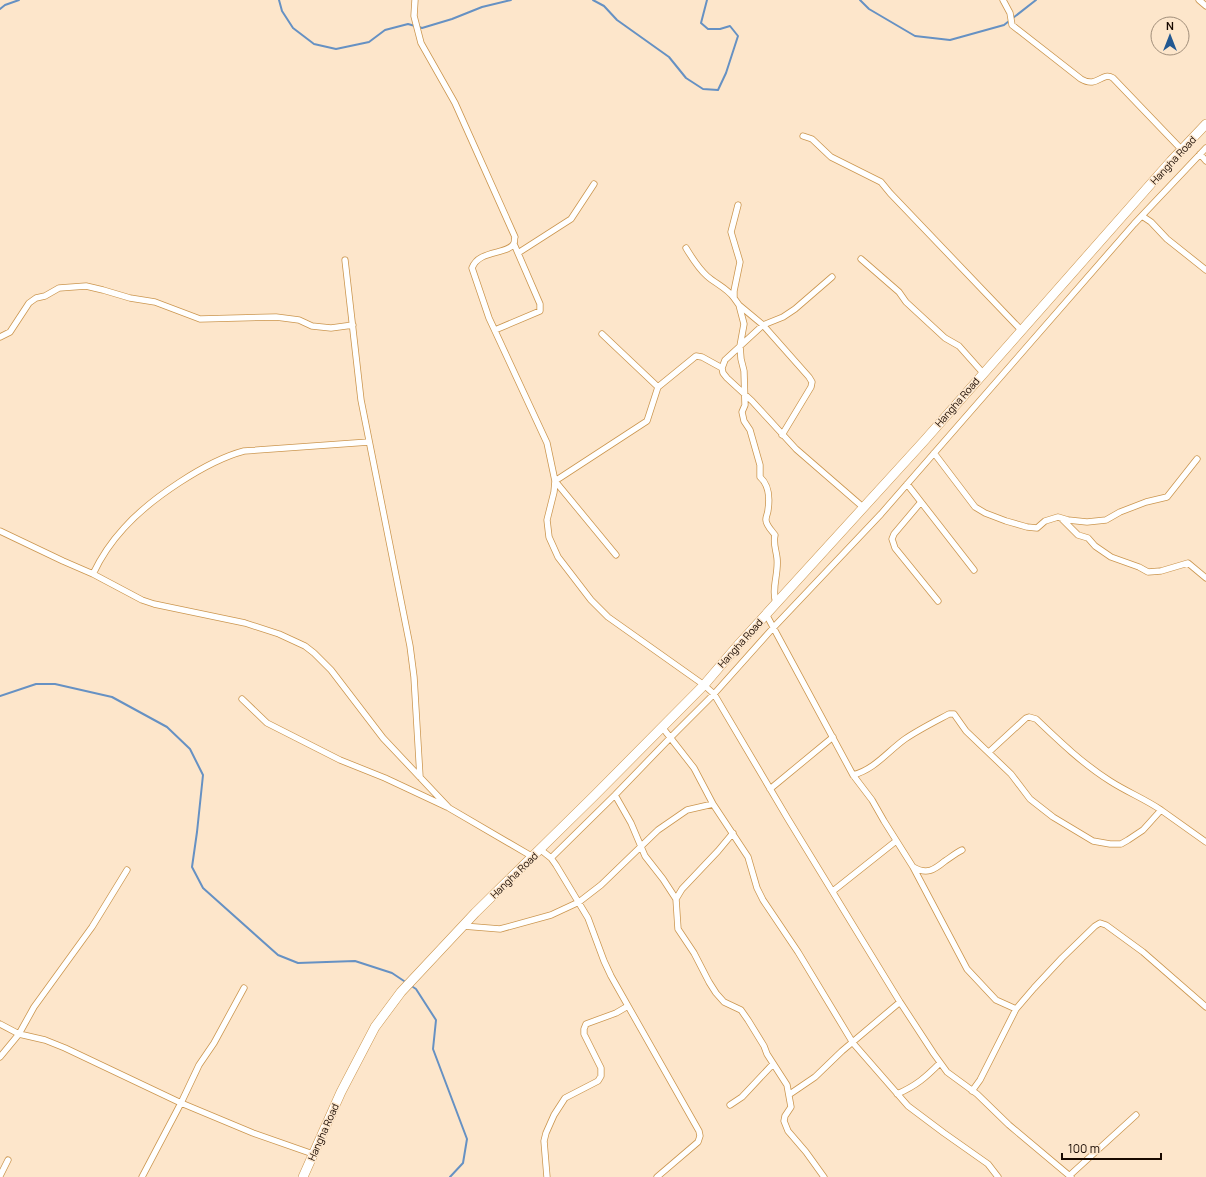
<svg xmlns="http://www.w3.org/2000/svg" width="1206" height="1177" font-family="Manrope,sans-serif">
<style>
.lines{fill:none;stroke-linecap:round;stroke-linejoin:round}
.stream{stroke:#6691c3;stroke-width:2}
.minor-casing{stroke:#cb964f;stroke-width:7}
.trunk-casing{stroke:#cb964f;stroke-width:10}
.minor{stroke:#fff;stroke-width:5.5}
.trunk{stroke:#fff;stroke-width:9}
.labels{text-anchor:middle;stroke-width:3;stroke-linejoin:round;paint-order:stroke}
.street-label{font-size:10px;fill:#180900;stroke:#fde6cb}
</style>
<rect width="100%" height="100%" fill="#fde6cb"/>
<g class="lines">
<path class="stream" d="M279,0l3,11 11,17 21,16 22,5 33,-7 16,-12 23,-6 7,2
M593,0l11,6 13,14 52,37 17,21 17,11 15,1 8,-17 12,-37 -8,-10 -10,3h-12l-7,-6 6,-23
M860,0l9,9 46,27 35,4 54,-15 32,-25
M0,9l5,-4 14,-5
M419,27l3,1 30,-9 30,-12 29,-7
M0,696l36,-12h19l57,13 55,30 23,22 13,26 -6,57 -5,35 11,21 75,67 20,8 57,-2 37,12 15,10
M410,985l6,4 20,31 -3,29 34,90 -4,24 -13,14"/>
<defs>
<path id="minor" d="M415,0l-1,16 7,27 34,60 60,134c-1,2 0,4 -1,6 -5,12 -35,6 -42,25l17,50 58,125 8,38 -1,11 -7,28 2,17 9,20 33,43 17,17 96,68 10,9 74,125 112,183 34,52 13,18 30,22 32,31 62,52
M1003,0l7,13 2,12 69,54c17,10 20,-8 32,-1l69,72
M1199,0l7,6
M803,136l9,3 19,18 50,25 9,11 131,137
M1200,154l6,7
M738,205l-7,27 9,30 -6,29v7l5,7 24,20 46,52 3,5 -1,5 -29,48
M1142,216l9,6 16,17 39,31
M686,248c6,10 12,20 21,28 9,8 20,12 27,22
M518,253l53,-34 23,-35
M861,259l38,33 7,10 39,36 14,8 24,27
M345,260l16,140 49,246 4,31 6,100
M832,277l-37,32 -12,8 -20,8 -38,35 -3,8 1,5 4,5 25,23 44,48 68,59
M739,305l5,19 -4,22 1,13 3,12 1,34 -3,7 2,9 6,9 10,35v12c9,8 10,20 8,33 0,3 -2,6 -2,9 -1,5 6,12 9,16 -2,9 1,14 2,23 2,15 -6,31 -1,45
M495,330l45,-19v-7l-26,-60
M602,334l56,53
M0,337l10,-5 19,-29 7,-5 9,-2 14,-8 27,-2 17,4 27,8 25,4 45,17 76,-2 23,3 13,6 19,2 22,-3
M934,453l41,54 10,6 21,8 21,6 10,1 8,-7 13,-4 10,3 19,2 19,-2 14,-8 26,-10 21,-5 30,-38
M907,484l67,86
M921,502l-27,32 -2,5 3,9 43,53
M1062,519l16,16 10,3 7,8 16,11 28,10 9,5 13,-1 27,-8 18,15
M0,531l63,30 30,13 49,26 12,4 91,19 34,11 26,12 9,7 17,17 52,68 66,70 84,49
M616,555l-61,-74 92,-60 11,-34 38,-31 6,1 20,11
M93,574c8,-17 19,-33 31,-46 26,-29 82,-67 120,-77l125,-9
M766,614l87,161 19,25 12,21 29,46c14,8 21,3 32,-6 6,-4 11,-8 17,-11
M242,699l25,24 73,37 45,18 62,29
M662,727l32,41 19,36 35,53 9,31 6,12 35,52 55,91 55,63 36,27 44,31 10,13
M989,752l37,-34 3,-1 7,2c23,22 47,45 74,62 17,11 35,18 51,29
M853,775c22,-6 34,-23 52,-36 13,-9 29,-17 44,-25h5l12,17 45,43 19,25 23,18 40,24 17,3h11l7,-4 15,-10 18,-20 45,32
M770,789l63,-52
M615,795l16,28 14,33 18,23 13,20
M733,833l-15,18 -36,38 -6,10 2,30 16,24 15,29 7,11 8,9 17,8 7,10 16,26 3,8 20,31 4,22 -6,9 -1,5 4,10 18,21 18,25
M541,850l10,8 5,7 32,53 16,43 7,15 88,155 1,5 -2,6 -41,35
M551,858l64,-63 56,-58 43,-43 59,-66 108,-114 253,-290 72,-76
M913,867l54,102 29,31 20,9
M833,891l63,-50
M463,926l37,3 51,-14 28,-13 22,-17 57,-55 29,-20 26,-6
M0,1024l19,10 26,6 20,8 116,55 72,30 60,21
M0,1057l19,-23 15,-27 58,-80 35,-57
M972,1091l8,-11 36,-71 18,-21 28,-30 33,-32 5,-3 6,2 37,27 63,55
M790,1094l25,-17 27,-26 58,-49
M897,1094c19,-8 29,-17 43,-31
M730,1105l12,-8 31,-33
M0,1176l8,-16
M1069,1176l67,-61
M142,1177l39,-74 18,-38 15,-22 30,-55
M547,1177l-3,-36 2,-8 8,-18 11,-17 33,-17 3,-5v-8l-17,-34v-5l2,-5 30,-11 12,-7"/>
<path id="trunk" d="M303,1177l38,-85 34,-65 26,-35 74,-79 119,-117 110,-111 35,-41 185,-203 247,-280 35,-37"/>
</defs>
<use href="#minor" class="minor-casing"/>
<use href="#trunk" class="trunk-casing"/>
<use href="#minor" class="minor"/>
<use href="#trunk" class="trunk"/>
</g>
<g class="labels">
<g class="street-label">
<text transform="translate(1173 160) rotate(-47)" y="4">Hangha Road</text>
<text transform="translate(957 402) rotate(-49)" y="4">Hangha Road</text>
<text transform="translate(740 643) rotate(-48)" y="4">Hangha Road</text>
<text transform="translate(514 875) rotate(-44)" y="4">Hangha Road</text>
<text transform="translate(323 1132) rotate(-66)" y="4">Hangha Road</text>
</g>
</g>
<g transform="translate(1170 36)"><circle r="19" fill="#fde6cb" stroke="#a18e7a"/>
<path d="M0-3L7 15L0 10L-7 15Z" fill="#235891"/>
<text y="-6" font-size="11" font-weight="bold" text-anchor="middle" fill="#180900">N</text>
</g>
<path d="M1062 1153v6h99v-6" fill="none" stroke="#180900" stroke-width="2"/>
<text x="1068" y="1153" font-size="12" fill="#180900" stroke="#fde6cb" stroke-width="3" paint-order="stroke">100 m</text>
</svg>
